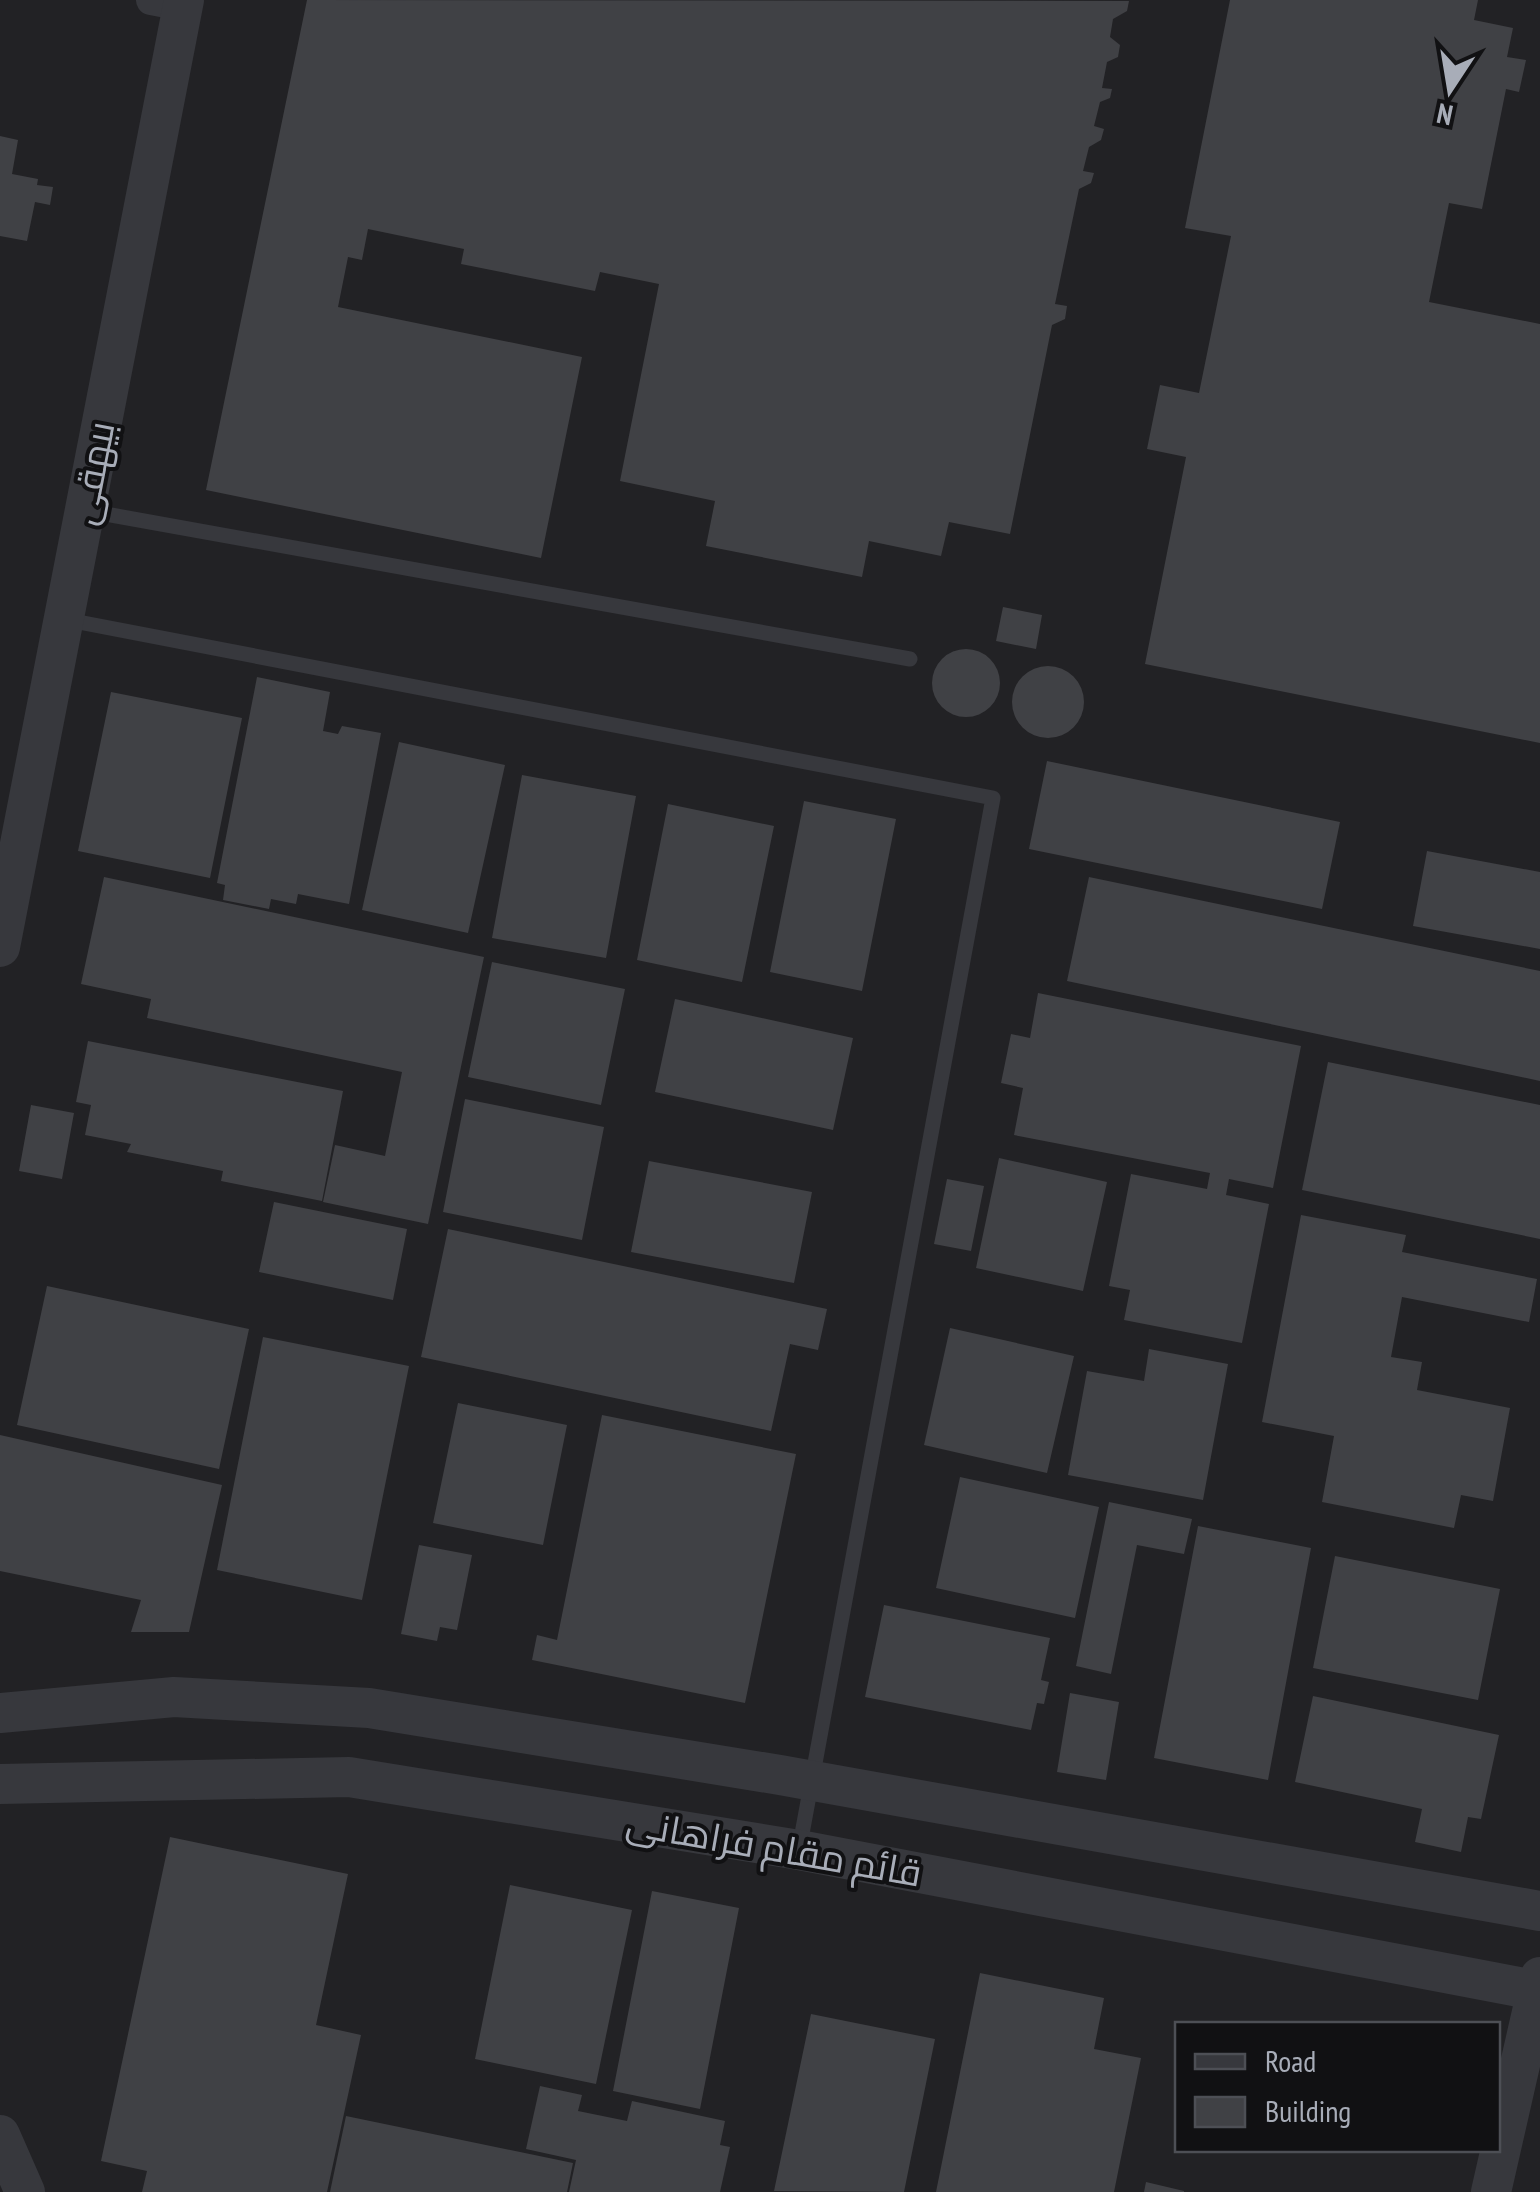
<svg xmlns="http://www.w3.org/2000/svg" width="1540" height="2192" font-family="'PT Sans Narrow',Cairo,sans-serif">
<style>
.built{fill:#222225;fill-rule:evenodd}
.building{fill:#404145}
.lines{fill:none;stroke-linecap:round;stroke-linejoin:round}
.service{stroke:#37383d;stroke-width:15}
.minor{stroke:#37383d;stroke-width:30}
.tertiary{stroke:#37383d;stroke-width:40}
.labels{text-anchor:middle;stroke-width:8;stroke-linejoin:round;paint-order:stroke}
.street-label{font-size:38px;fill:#a8adb8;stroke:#111113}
</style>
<rect width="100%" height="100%" fill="#161618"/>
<path class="built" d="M0,0h1540v2192h-1540zM1178,2024h320v126h-320z"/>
<path class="building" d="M307,0l822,1 -2,10 -14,8 -3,18 10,8 -2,12 -11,5 -5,26 10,1 -2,9 -10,4 -6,24 10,3 -3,11 -12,7 -6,24 11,2 -3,10 -12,6 -24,115 12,2 -2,13 -13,6 -42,209 -61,-12 -8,34 -72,-15 -7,36 -156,-31 9,-45 -95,-20 39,-197 -59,-12 -5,19 -134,-27 3,-15 -96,-20 -6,31 -14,-3 -10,50 244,50 -41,201 -335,-68z
M1230,0h248l-4,20 39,8 -6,29 19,3 -7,32 -13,-3 -24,120 -33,-6 -20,99 111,22v419l-395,-79 41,-207 -39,-8 13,-64 39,8 32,-157 -46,-8z
M0,136l18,4 -6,34 26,5 -1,6 16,2 -3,18 -15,-3 -8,39 -27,-5z
M1003,607l39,8 -6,34 -40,-8z
M932 683a34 34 0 1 1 68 0a34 34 0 1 1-68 0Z
M1012 702a36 36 0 1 1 72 0a36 36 0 1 1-72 0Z
M257,677l73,15 -7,39 15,3 4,-8 39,7 -32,171 -51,-10 -2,10 -25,-5 -2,10 -46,-9 2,-15 -8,-2z
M111,692l131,26 -32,160 -132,-27z
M399,742l106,23 -37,168 -106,-23z
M1047,761l293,61 -18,87 -293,-60z
M522,775l114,21 -30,162 -114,-20z
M804,801l92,18 -34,172 -92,-19z
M668,804l106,22 -32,156 -105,-22z
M1427,851l113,21v77l-127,-23z
M104,877l380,80 -56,267 -105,-22 12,-57 50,11 17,-84 -255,-54 4,-19 -70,-15z
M1089,877l451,94v110l-473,-100z
M492,962l133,27 -24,116 -133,-28z
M1038,993l263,53 -28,142 -44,-9 -3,16 43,9 -27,139 -118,-23 6,-30 -21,-4 22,-112 76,15 3,-16 -196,-38 9,-47 -22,-5 10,-49 19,4z
M675,999l178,39 -20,92 -178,-38z
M88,1041l255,50 -21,110 -101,-20 2,-10 -96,-19 4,-8 -46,-9 6,-30 -15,-3z
M1328,1062l212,43v134l-238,-49z
M465,1099l139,28 -22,113 -139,-28z
M31,1105l43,8 -12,66 -43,-8z
M999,1158l108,24 -24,109 -107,-23z
M649,1161l163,31 -18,91 -163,-31z
M947,1179l37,7 -13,65 -37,-7z
M274,1202l133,27 -14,71 -134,-28z
M1301,1215l105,20 -4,17 135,27 -8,43 -127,-25 -11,60 31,5 -5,28 93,18 -17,93 -32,-6 -7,33 -132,-26 12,-66 -72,-14z
M448,1229l379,80 -9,41 -28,-6 -19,87 -350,-74z
M47,1286l202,43 -30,140 -202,-44z
M950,1328l124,28 -27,117 -123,-28z
M263,1337l146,29 -47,234 -145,-30z
M1149,1349l79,15 -25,136 -135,-25 19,-104 57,10z
M458,1403l109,22 -24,120 -110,-22z
M602,1415l194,39 -51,249 -213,-43 5,-25 20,5z
M0,1435l222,50 -33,147h-58l10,-32 -141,-29z
M960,1477l139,30 -24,111 -139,-30z
M1109,1502l83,17 -8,35 -47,-9 -26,129 -35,-8z
M1198,1526l113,22 -43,232 -114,-22z
M419,1545l53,10 -15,75 -17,-3 -3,14 -36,-7z
M1335,1556l165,33 -22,111 -165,-32z
M884,1605l166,33 -9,42 8,2 -5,22 -7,-1 -6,27 -166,-33z
M1070,1693l49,9 -13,78 -49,-8z
M1313,1696l186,39 -18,84 -13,-2 -7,35 -46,-10 7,-33 -127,-27z
M170,1837l178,37 -32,151 45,10 -34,157h-185l5,-21 -46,-10z
M510,1885l122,25 -36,174 -121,-25z
M652,1891l87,17 -39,201 -87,-18z
M980,1973l124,25 -10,51 47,9 -27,134h-178z
M811,2014l124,25 -31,153 -130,-1z
M540,2086l42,9 -4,16 49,10 5,-20 93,20 -5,24 10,2 -10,45h-151l7,-32 -50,-11z
M346,2116l227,47 -6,29h-237z
M1146,2182l38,9v1h-40z"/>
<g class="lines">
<path class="service" d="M89,511l821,148
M68,620l925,178 -194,1052"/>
<path class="minor" d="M151,0l31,6"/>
<path class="tertiary" d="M0,947l184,-947
M0,1713l174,-16 195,11 411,67 760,136
M0,1784l349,-7 450,73 741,141
M0,2135l25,57
M1491,2192l49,-215"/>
</g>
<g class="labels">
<g class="street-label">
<text transform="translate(92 473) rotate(-79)" y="13">بیهقی</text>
<text transform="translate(774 1848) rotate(10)" y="13">قائم مقام فراهانی</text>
</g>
</g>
<rect x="1175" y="2022" width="325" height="130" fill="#111113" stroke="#4d4f55" stroke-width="2.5"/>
<rect x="1195" y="2054" width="50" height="15" fill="#37383d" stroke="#4d4f55" stroke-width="2.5"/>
<text x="1265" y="2072" font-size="30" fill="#a8adb8">Road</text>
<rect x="1195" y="2097" width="50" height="30" fill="#404145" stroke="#4d4f55" stroke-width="2.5"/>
<text x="1265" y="2122" font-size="30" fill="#a8adb8">Building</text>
<g transform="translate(1450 90) rotate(192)" stroke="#111113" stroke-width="8" paint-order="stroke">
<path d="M0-8L18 38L0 25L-18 38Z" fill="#a8adb8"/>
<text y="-15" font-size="28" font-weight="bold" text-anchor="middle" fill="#a8adb8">N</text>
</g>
</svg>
